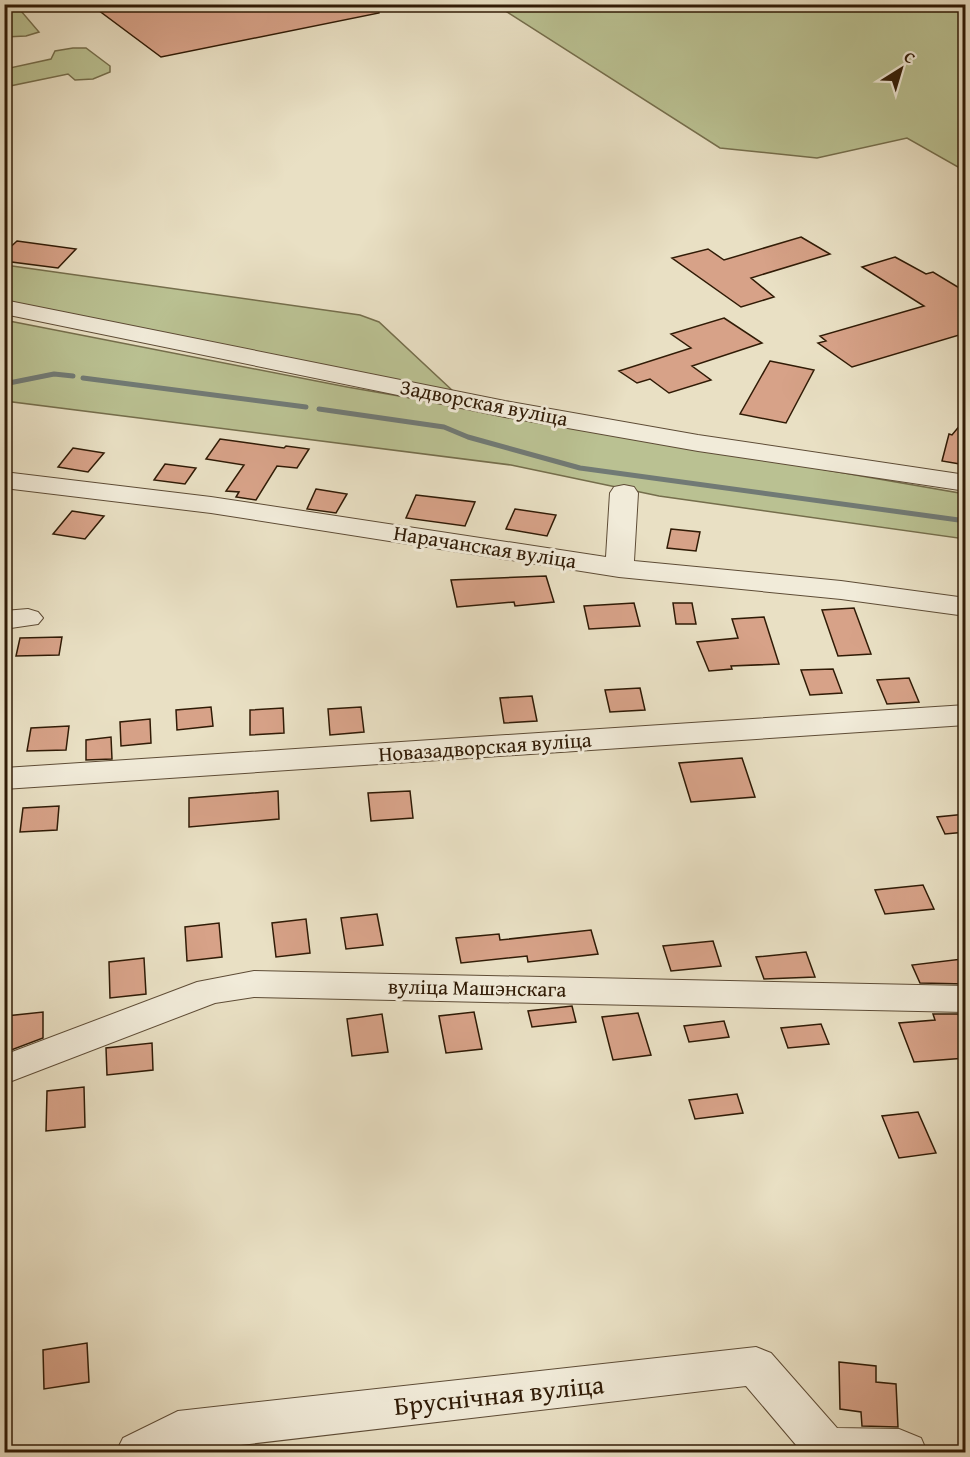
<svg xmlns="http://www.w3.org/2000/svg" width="970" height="1457" font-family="'Gentium Book Plus',serif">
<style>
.green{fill:#bac192;stroke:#756e4c;stroke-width:1.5}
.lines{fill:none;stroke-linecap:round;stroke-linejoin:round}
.stream{stroke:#717a75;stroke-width:5}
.building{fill:#d7a288;stroke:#301b06;stroke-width:1.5}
.minor-casing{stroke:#5e4c36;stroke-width:2}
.minor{fill:#f1ebd9;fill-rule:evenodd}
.labels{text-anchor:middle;stroke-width:6;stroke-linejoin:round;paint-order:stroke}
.street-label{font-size:21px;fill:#301b06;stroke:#f1ebd9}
.near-street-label{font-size:26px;fill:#301b06;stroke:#f1ebd9}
</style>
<rect width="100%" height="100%" fill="#e9e0c4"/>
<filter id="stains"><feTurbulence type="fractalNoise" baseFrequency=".00333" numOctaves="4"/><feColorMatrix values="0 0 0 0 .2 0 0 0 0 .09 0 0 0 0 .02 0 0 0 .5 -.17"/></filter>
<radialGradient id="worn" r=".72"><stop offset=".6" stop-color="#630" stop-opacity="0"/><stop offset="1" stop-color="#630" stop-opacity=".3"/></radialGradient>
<path class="green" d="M4,5h26l-9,6 18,21 -13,4 -21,1z
M496,5h468l1,166 -58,-33 -90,20 -97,-10z
M73,48h13l24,18v6l-17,7 -18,1 -7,-6 -63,13v-18l46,-10 4,-8z
M5,265l355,50 19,7 75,70 -449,-87z
M4,320l343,67 618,107v45l-306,-43 -148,-31 -506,-64z"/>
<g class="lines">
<path class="stream" d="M83,378l223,29
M4,384l50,-10 19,2
M319,409l125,18 24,10 112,31 386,53"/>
</g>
<path class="building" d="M90,4h288l1,9 -218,44z
M801,237l29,17 -79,24 23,19 -33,10 -69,-49 36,-9 16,11z
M17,241l59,8 -18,19 -54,-7v-8z
M895,257l31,17 7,-2 33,20v41l-114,34 -34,-24 8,-2 -6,-5 104,-30 -62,-39z
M724,318l38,25 -70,23 19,14 -42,13 -19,-14 -13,4 -18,-12 72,-23 -20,-14z
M770,361l44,9 -28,53 -46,-9z
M966,418v47l-24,-4 7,-27 3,1z
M220,439l64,9 2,-2 23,3 -12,19 -20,-2 -21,34 -20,-3 3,-5 -13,-1 18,-26 -38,-6z
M73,448l31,5 -16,19 -30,-5z
M165,464l31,4 -11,16 -31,-4z
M316,489l31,5 -11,19 -29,-4z
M416,495l59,7 -10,24 -59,-8z
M515,509l41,6 -9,21 -41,-7z
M72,511l32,5 -19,23 -32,-5z
M671,529l29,3 -4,19 -29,-3z
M546,576l8,26 -39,4 -1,-4 -57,5 -6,-27z
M634,603l6,23 -51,3 -5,-23z
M673,603h19l4,21h-20z
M854,608l17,46 -33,2 -16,-46z
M764,617l15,47 -48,2 1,3 -23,2 -12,-29 41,-4 -6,-19z
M62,637l-3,18 -43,1 4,-18z
M833,669l9,24 -32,2 -9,-25z
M909,678l10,24 -32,2 -10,-24z
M640,688l5,22 -35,2 -5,-22z
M532,696l5,25 -33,2 -4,-25z
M211,707l2,19 -36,4 -1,-20z
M361,707l3,25 -34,3 -2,-26z
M283,708l1,25 -34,2v-25z
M150,719l1,24 -30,3 -1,-24z
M69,726l-3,24 -39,1 4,-23z
M111,737l1,22 -26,1v-20z
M742,758l13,39 -64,5 -12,-39z
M278,791l1,28 -90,8v-29z
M410,791l3,27 -42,3 -3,-28z
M59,806l-2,24 -37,2 3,-24z
M966,814v18l-21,2 -8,-17z
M923,885l11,24 -49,5 -10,-24z
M377,914l6,31 -37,4 -5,-31z
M306,919l4,34 -34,4 -4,-34z
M219,923l3,34 -35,4 -2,-34z
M591,930l7,24 -70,8 -1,-6 -66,7 -5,-25 43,-4 1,6z
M713,941l8,25 -50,5 -8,-25z
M806,952l9,25 -51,2 -8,-22z
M144,958l2,36 -36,4 -1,-36z
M962,959l4,8v17l-46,-1 -8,-18z
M572,1006l4,16 -44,5 -4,-16z
M43,1012v26l-37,14v-36z
M474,1012l8,37 -36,4 -7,-37z
M638,1013l13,42 -38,5 -11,-43z
M382,1014l6,38 -36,4 -5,-37z
M933,1014h25l8,18v26l-52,4 -15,-39 36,-3z
M724,1021l5,16 -40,5 -5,-16z
M821,1024l8,20 -41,4 -7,-20z
M152,1043l1,27 -46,5 -1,-27z
M84,1087l1,40 -39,4 1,-40z
M737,1094l6,19 -48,6 -6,-19z
M918,1112l18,41 -37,5 -17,-42z
M87,1343l2,39 -45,7 -1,-39z
M839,1362l37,4v16l20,2 2,43 -36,-1 -1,-14 -21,-3z"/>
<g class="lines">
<defs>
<path id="minor" d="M4,300l501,101 193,34 268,40v16l-268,-40 -193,-34 -501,-103z
M4,472l207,25 395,60 4,-64 4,-6 10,-2 10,2 4,6 -4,68 207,20 125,17v18l-125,-17 -222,-22 -408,-64 -207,-25z
M28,609l10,3 5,6 -5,6 -34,5v-18z
M966,705v20l-962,64v-21z
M254,971l712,15v26l-712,-15 -39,6 -211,81v-29l193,-73z
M756,1347l15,6 66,75 62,1 22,9 6,14h-125l-56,-66 -566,66h-64l7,-14 55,-27z"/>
</defs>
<use href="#minor" class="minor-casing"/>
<use href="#minor" class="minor"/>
</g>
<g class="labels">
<g class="street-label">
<text transform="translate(484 403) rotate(11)" y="7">Задворская вуліца</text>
<text transform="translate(485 547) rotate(9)" y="7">Нарачанская вуліца</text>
<text transform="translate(485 747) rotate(-4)" y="7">Новазадворская вуліца</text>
<text transform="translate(477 988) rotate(1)" y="7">вуліца Машэнскага</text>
</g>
<g class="near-street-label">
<text transform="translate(499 1395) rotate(-6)" y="9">Бруснічная вуліца</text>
</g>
</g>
<rect width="970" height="1457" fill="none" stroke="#e9e0c4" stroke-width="24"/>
<rect x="6" y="6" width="958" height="1445" fill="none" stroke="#301b06" stroke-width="3"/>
<rect x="12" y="12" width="946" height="1433" fill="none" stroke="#301b06" stroke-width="1.5"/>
<g transform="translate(901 69) rotate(37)" stroke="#f1ebd9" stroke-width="4.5" paint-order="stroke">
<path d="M0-4.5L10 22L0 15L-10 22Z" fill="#301b06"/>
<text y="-9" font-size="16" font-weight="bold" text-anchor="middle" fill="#301b06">С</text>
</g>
<rect width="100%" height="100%" filter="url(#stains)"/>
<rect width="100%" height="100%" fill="url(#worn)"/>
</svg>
